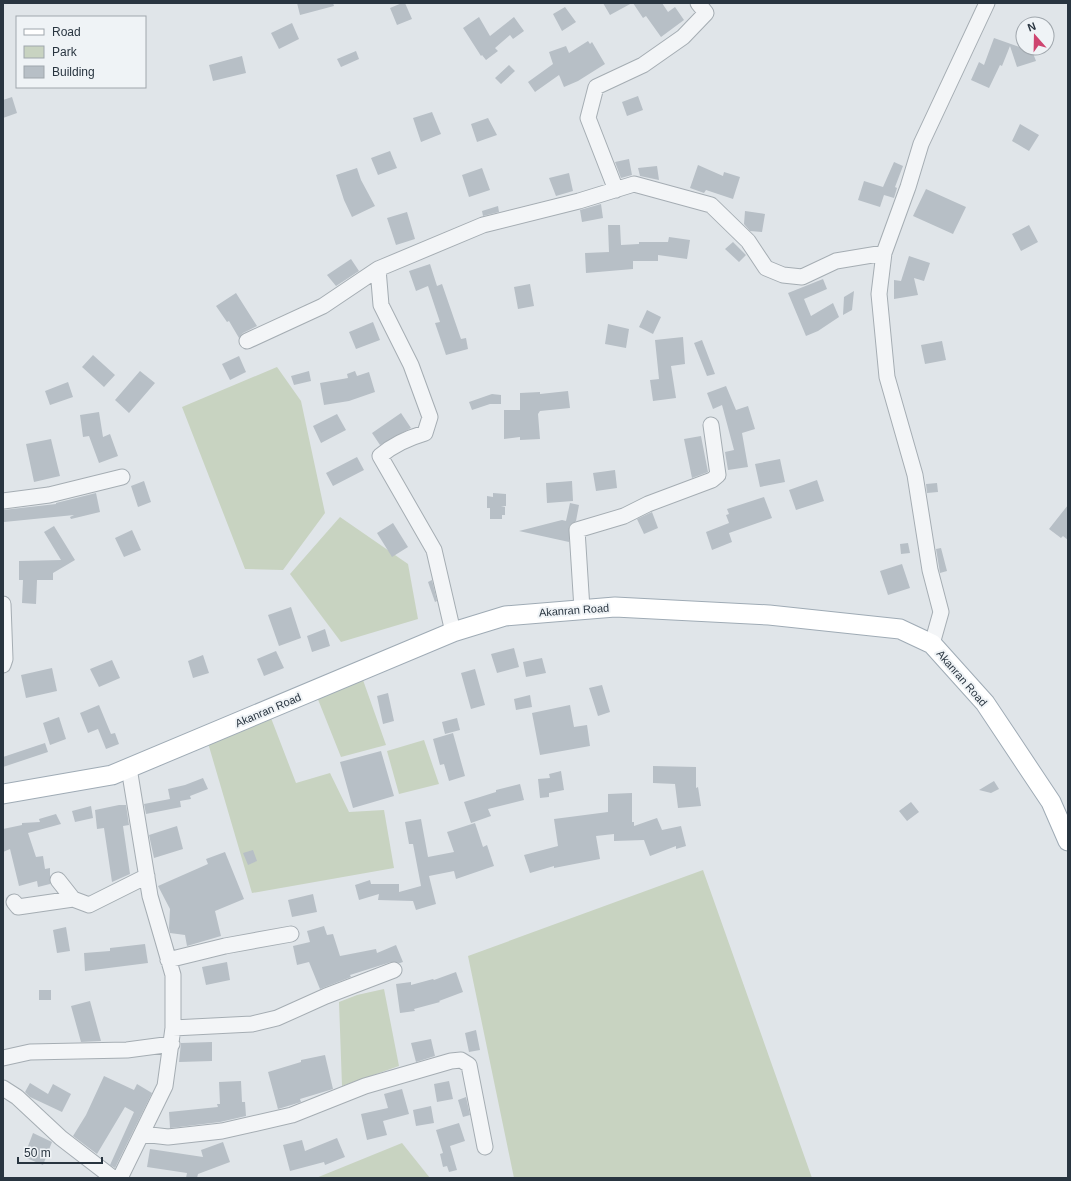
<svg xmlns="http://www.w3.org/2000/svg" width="1071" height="1181" font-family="Arial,sans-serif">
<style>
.green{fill:#c8d3c1}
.building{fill:#b7bfc6}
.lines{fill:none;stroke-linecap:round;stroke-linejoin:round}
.minor-casing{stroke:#a5adb3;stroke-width:17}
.major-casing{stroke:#9fabb5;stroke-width:21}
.minor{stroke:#f3f5f7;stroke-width:15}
.major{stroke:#fff;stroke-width:19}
.labels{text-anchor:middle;stroke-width:4;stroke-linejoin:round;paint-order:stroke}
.street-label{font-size:11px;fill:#293540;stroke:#eff3f6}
</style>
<rect width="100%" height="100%" fill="#e0e5e9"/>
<path class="green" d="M277,367l24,34 24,112 -42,57 -38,-1 -63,-162z
M340,517l68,47 10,55 -77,23 -51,-68z
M363,680l23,65 -45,12 -24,-60z
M271,718l25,65 34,-10 19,39 35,-2 10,58 -142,25 -44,-150z
M424,740l15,44 -40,10 -12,-43z
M703,870l109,308h-298l-46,-222z
M384,989l15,77 -57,20 -3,-84 18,-7z
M402,1143l28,35h-114z"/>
<path class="building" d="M297,3h36l1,3 -34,9z
M402,3h3l7,16 -15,6 -7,-17z
M603,3h29l-22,12z
M633,3h29l6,9 7,-5 9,13 -23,17 -15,-21 -3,2z
M565,7l11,15 -14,9 -9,-17z
M479,17l11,19 24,-19 10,14 -11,8 -3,-4 -15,13 3,3 -12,9 -4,-5 -1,1 -18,-28z
M292,23l7,16 -20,10 -8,-16z
M994,38l28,10h9l5,13 -19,6 -7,-21 -8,20 -2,-1 -11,23 -18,-8 8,-18 5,3z
M588,41l2,3 2,-2 13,22 -27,17 -14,6 -5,-12 -24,17 -7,-10 25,-18 -4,-12 17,-6 3,7z
M356,51l3,8 -18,8 -4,-8z
M242,56l4,17 -33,8 -4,-16z
M509,65l6,6 -14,13 -6,-6z
M638,96l5,14 -16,6 -5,-14z
M12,97l5,16 -14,5v-18z
M432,112l9,22 -20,8 -8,-24z
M488,118l9,17 -20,7 -6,-18z
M1020,124l19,11 -10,16 -17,-10z
M390,151l7,17 -19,7 -7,-17z
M629,159l3,16 -11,3 -6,-16z
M894,162l9,4 -8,21 2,1 -3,10 -10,-3 -4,12 -22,-7 6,-19 19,6z
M698,165l25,11 1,-4 16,5 -7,22 -27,-9 -2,3 -14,-5z
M657,166l2,14 -19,-4 -2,-8z
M357,168l4,12 14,26 -23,11 -8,-17 -8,-25z
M482,168l8,22 -21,7 -7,-22z
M569,173l4,18 -17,5 -7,-18z
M926,189l40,18 -13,27 -40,-18z
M601,204l2,14 -21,4 -2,-12z
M498,206l1,6 -16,4 -1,-5z
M745,211l20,3 -3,18 -12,-1 -6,-7z
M407,212l8,27 -19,6 -9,-27z
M608,225h12l1,20 18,-1v-2h29l1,-5 21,3 -3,19 -29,-4v6h-25v8l-47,4 -1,-20 24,-1z
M1029,225l9,17 -17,9 -9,-17z
M733,242l13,13 -7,7 -14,-13z
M909,256l21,7 -6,18 -10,-3 4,17 -24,4v-19l7,1z
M351,259l8,12 -23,15 -9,-11z
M430,264l7,22 5,-2 19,55 5,-1 2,11 -22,6 -11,-32 5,-1 -12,-36 -12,5 -7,-20z
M823,279l4,10 -23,10 7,17 22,-13 6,14 -21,14 -12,5 -18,-43z
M530,284l4,22 -16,3 -4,-22z
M854,291l-2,19 -9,5 1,-18z
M236,293l21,33 -14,7 -4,5 -10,-17 -2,1 -11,-16z
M647,310l14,7 -8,17 -14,-7z
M373,322l7,18 -24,9 -7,-17z
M608,324l21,5 -3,19 -21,-4z
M683,337l2,27 -14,2 5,32 -23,3 -3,-21 9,-1 -4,-39z
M702,340l13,34 -8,2 -13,-33z
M942,341l4,19 -21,4 -4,-19z
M93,355l22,20 -11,12 -22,-20z
M239,356l7,16 -16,8 -8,-16z
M140,371l15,12 -26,30 -14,-13z
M309,371l2,10 -17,4 -3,-9z
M355,371l2,5 12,-4 6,20 -26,9 -25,4 -4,-22 28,-5 -1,-4z
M68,382l5,15 -23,8 -5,-14z
M726,386l10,24 12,-4 7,23 -13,4 6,34 -20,3 -3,-18 9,-2 -12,-45 -9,4 -6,-16z
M568,391l2,17 -30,3 -2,3 2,25 -20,1v-3l-16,2v-29h16v-17l20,-1v2z
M492,394l9,1v9h-11l-18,6 -3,-8z
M99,412l4,25 7,-3 8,22 -19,7 -10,-27 -6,1 -3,-22z
M401,413l10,15 -31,17 -8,-12z
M337,414l9,16 -25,13 -8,-17z
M701,436l7,36 -16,6 -8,-39z
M51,439l9,37 -26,6 -8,-38z
M357,457l7,13 -31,16 -7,-13z
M780,459l5,23 -25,5 -5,-23z
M615,470l2,18 -21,3 -3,-18z
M817,480l7,21 -28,9 -7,-20z
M144,481l7,21 -13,5 -7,-21z
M572,481l1,20 -26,2 -1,-20z
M937,483l1,9 -11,1 -1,-9z
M96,493l4,19 -29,7 -1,-2 4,-2 -70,7 -1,-12 53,-6v-1z
M493,493l13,1v12h-5l4,1v8h-3v4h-12v-11h-3v-12l6,1z
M764,497l8,21 -43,15 3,9 -20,8 -6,-18 23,-9 -3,-8 3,-1 -2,-5z
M570,503l9,2 -3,16 -7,6v15l-50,-11 43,-11 4,1z
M1068,505v35l-5,-4 -2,2 -12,-9z
M652,512l6,16 -14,6 -7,-15z
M393,523l15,24 -16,10 -15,-24z
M54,526l21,34 -22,13v7h-16l-1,24 -14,-1 1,-23h-4v-19l42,-1 -17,-28z
M132,530l9,20 -17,7 -9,-19z
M908,543l2,10 -9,1 -1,-10z
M941,548l6,23 -7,2 -4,-24z
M902,564l8,24 -22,7 -8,-24z
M432,580l5,21 -2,1 -7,-20z
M291,607l10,31 -22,8 -11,-31z
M325,629l5,17 -18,6 -5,-16z
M514,648l5,19 -22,6 -6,-19z
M276,651l8,17 -20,8 -7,-17z
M203,655l6,18 -16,5 -5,-17z
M542,658l4,15 -20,4 -3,-15z
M112,660l8,18 -21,9 -9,-18z
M52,668l5,23 -31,7 -5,-23z
M475,669l10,36 -14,4 -10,-36z
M602,685l8,27 -12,4 -9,-28z
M388,693l6,28 -11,3 -6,-28z
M530,695l2,12 -16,3 -2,-11z
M99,705l12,29 4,-1 4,11 -13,5 -8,-20 -10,4 -8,-20z
M570,705l4,22 13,-2 3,21 -50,9 -8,-42z
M59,717l7,22 -16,6 -7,-22z
M457,718l3,12 -15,4 -3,-12z
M453,733l12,43 -16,5 -5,-17 -4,1 -7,-26z
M45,743l3,9 -45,15v-10z
M381,751l13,45 -41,12 -13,-46z
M653,766l43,1v21l2,-1 3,19 -23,2 -3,-24 -22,-1z
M561,771l3,19 -15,3v4l-9,1 -2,-19 12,-1 -1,-4z
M203,778l5,11 -18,7 1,3 -11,2 1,6 -35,7 -2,-10 26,-5 -2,-10 17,-4z
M994,781l5,8 -8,4 -12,-3z
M520,784l4,16 -36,9 3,7 -20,7 -7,-21 32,-10v-2z
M632,793v29h2v4l23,-8 5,12 19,-4 5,20 -10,3v-3l-26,10 -6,-16 -30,1v-7l-18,2 4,23 -46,9v-2l-24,7 -6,-18 34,-9 -4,-27 54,-7v-18z
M911,802l8,10 -12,9 -8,-10z
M119,805h7l3,20 -6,1 7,48 -18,8 -8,-54 -7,1 -2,-19z
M91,806l2,12 -18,4 -3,-11z
M56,814l5,10 -33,9 8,24 7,-1 2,13 5,-1v16l-12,3 -1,-6 -18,5 -9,-37 -7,3v-23l19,-4v-2l18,-1 -1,-3z
M421,819l7,38 26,-5 -7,-20 28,-9 8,24 4,-2 7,21 -38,13 -2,-8 -25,5 7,28 -20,6 -3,-9 -35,-1 1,-6 -20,6 -4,-15 15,-5 1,4h28v8l22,-6 -8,-42h-4l-4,-22z
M177,826l6,23 -29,9 -5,-23z
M253,850l4,11 -9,4 -5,-12z
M225,852l19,47 -29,12 6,25 -34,10 -2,-11 -15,-2 -1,-5 1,-19 -12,-23 50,-22 -2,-5z
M313,894l4,18 -25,5 -4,-17z
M324,926l3,9 6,-1 7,22 36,-7 1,4 19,-8 7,17 -3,1 -9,-1 -41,13 1,2 -31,12 -11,-27 -12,3 -4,-19 17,-4 -3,-11z
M66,927l4,24 -13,2 -4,-23z
M145,944l3,19 -63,8 -1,-18 26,-2v-3z
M227,962l3,18 -24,5 -4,-18z
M456,972l7,20 -24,9 1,1 -26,7 1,2 -15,2 -4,-29 15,-2v3l22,-6 1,1z
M39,990h12v10h-12z
M90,1001l11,40 -20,1 -10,-36z
M476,1030l4,20 -11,2 -4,-19z
M431,1039l4,17 -19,6 -5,-19z
M212,1042v19l-33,1 2,-19z
M325,1055l8,34 -33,10 1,3 -23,7 -10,-37 33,-10v-2z
M104,1076l30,14 3,-6 15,9 -37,75 -5,-3 24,-53 -9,-5 -28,47 -24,-18 13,-21z
M241,1081l1,21h3l1,14 -26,6 -50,6 -1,-16 49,-5 -1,-3h3l-1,-22z
M449,1081l4,18 -16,3 -3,-18z
M30,1083l18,11 5,-10 18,10 -9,18 -32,-15 -5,-5z
M402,1089l7,25 -26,7 4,14 -20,5 -6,-26 27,-6 -4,-14z
M466,1097l4,18 -7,2 -5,-17z
M431,1106l3,17 -18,3 -3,-16z
M459,1123l6,18 -15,5 7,24 -8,2 -2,-6 -4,1 -3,-13 3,-1 -7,-23z
M33,1133l19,9 -9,23 -19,-8z
M337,1138l8,19 -20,8 -1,-3 -34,9 -7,-26 19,-5 3,11z
M223,1142l7,20 -32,12 -1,4h-11l1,-5 -40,-6 3,-18 53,8 -2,-7z"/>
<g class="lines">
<defs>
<path id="minor" d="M616,190l-28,-72 8,-31 47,-22 40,-28 23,-24 -8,-10
M247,341l76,-35 55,-37
M3,501l46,-6 73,-18
M3,604l2,55 -2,6
M582,609l-5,-79 47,-14 24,-12 64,-24 6,-5 -7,-50
M453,632l-19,-82 -54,-94c14,-12 28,-18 45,-23l5,-16 -19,-52 -30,-60 -3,-36 105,-44 96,-24 55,-17 77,21 37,36 18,27 17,7 19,2 34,-16 48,-8
M932,644l9,-32 -11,-42 -15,-95 -28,-98 -8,-83 5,-41 24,-66 13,-43 66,-141
M58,880l15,19 16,6 58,-29
M14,902l4,5 55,-8
M168,960l57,-14 66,-12
M173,1028l79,-4 25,-6 49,-22 68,-26
M3,1058l27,-6 97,-2 45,-6
M3,1088l14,9 44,41 52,40
M142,1134l26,3 54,-6 70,-16 73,-29 86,-25 10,-1 8,5 16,82
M120,1178l45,-92 8,-58v-53l-23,-79 -21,-128"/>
<path id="major" d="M3,794l109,-19 341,-143 52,-16 110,-9 154,8 131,14 32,15 53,59 66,99 17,39"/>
</defs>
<use href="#minor" class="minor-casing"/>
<use href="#major" class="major-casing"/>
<use href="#minor" class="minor"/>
<use href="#major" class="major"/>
</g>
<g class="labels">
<g class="street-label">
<text transform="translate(574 610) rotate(-4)" y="4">Akanran Road</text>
<text transform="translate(962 678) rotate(49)" y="4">Akanran Road</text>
<text transform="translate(268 710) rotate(-23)" y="4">Akanran Road</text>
</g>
</g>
<rect width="1071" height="1181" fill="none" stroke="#293540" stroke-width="8"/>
<rect x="16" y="16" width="130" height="72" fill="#eff3f6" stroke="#a0a7ad"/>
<rect x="24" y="29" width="20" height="6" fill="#ffffff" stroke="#a0a7ad"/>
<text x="52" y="36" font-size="12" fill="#293540">Road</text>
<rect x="24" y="46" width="20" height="12" fill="#c8d3c1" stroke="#a0a7ad"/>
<text x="52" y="56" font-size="12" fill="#293540">Park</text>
<rect x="24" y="66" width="20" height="12" fill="#b7bfc6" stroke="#a0a7ad"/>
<text x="52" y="76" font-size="12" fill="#293540">Building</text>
<g transform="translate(1035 36) rotate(340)"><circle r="19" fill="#eff3f6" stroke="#a0a7ad"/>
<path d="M0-3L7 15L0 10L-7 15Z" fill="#ce4570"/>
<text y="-6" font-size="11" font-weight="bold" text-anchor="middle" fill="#293540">N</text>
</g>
<path d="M18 1157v6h84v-6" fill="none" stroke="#293540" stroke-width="2"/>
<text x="24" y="1157" font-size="12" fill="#293540" stroke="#eff3f6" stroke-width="3" paint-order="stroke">50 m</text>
</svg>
